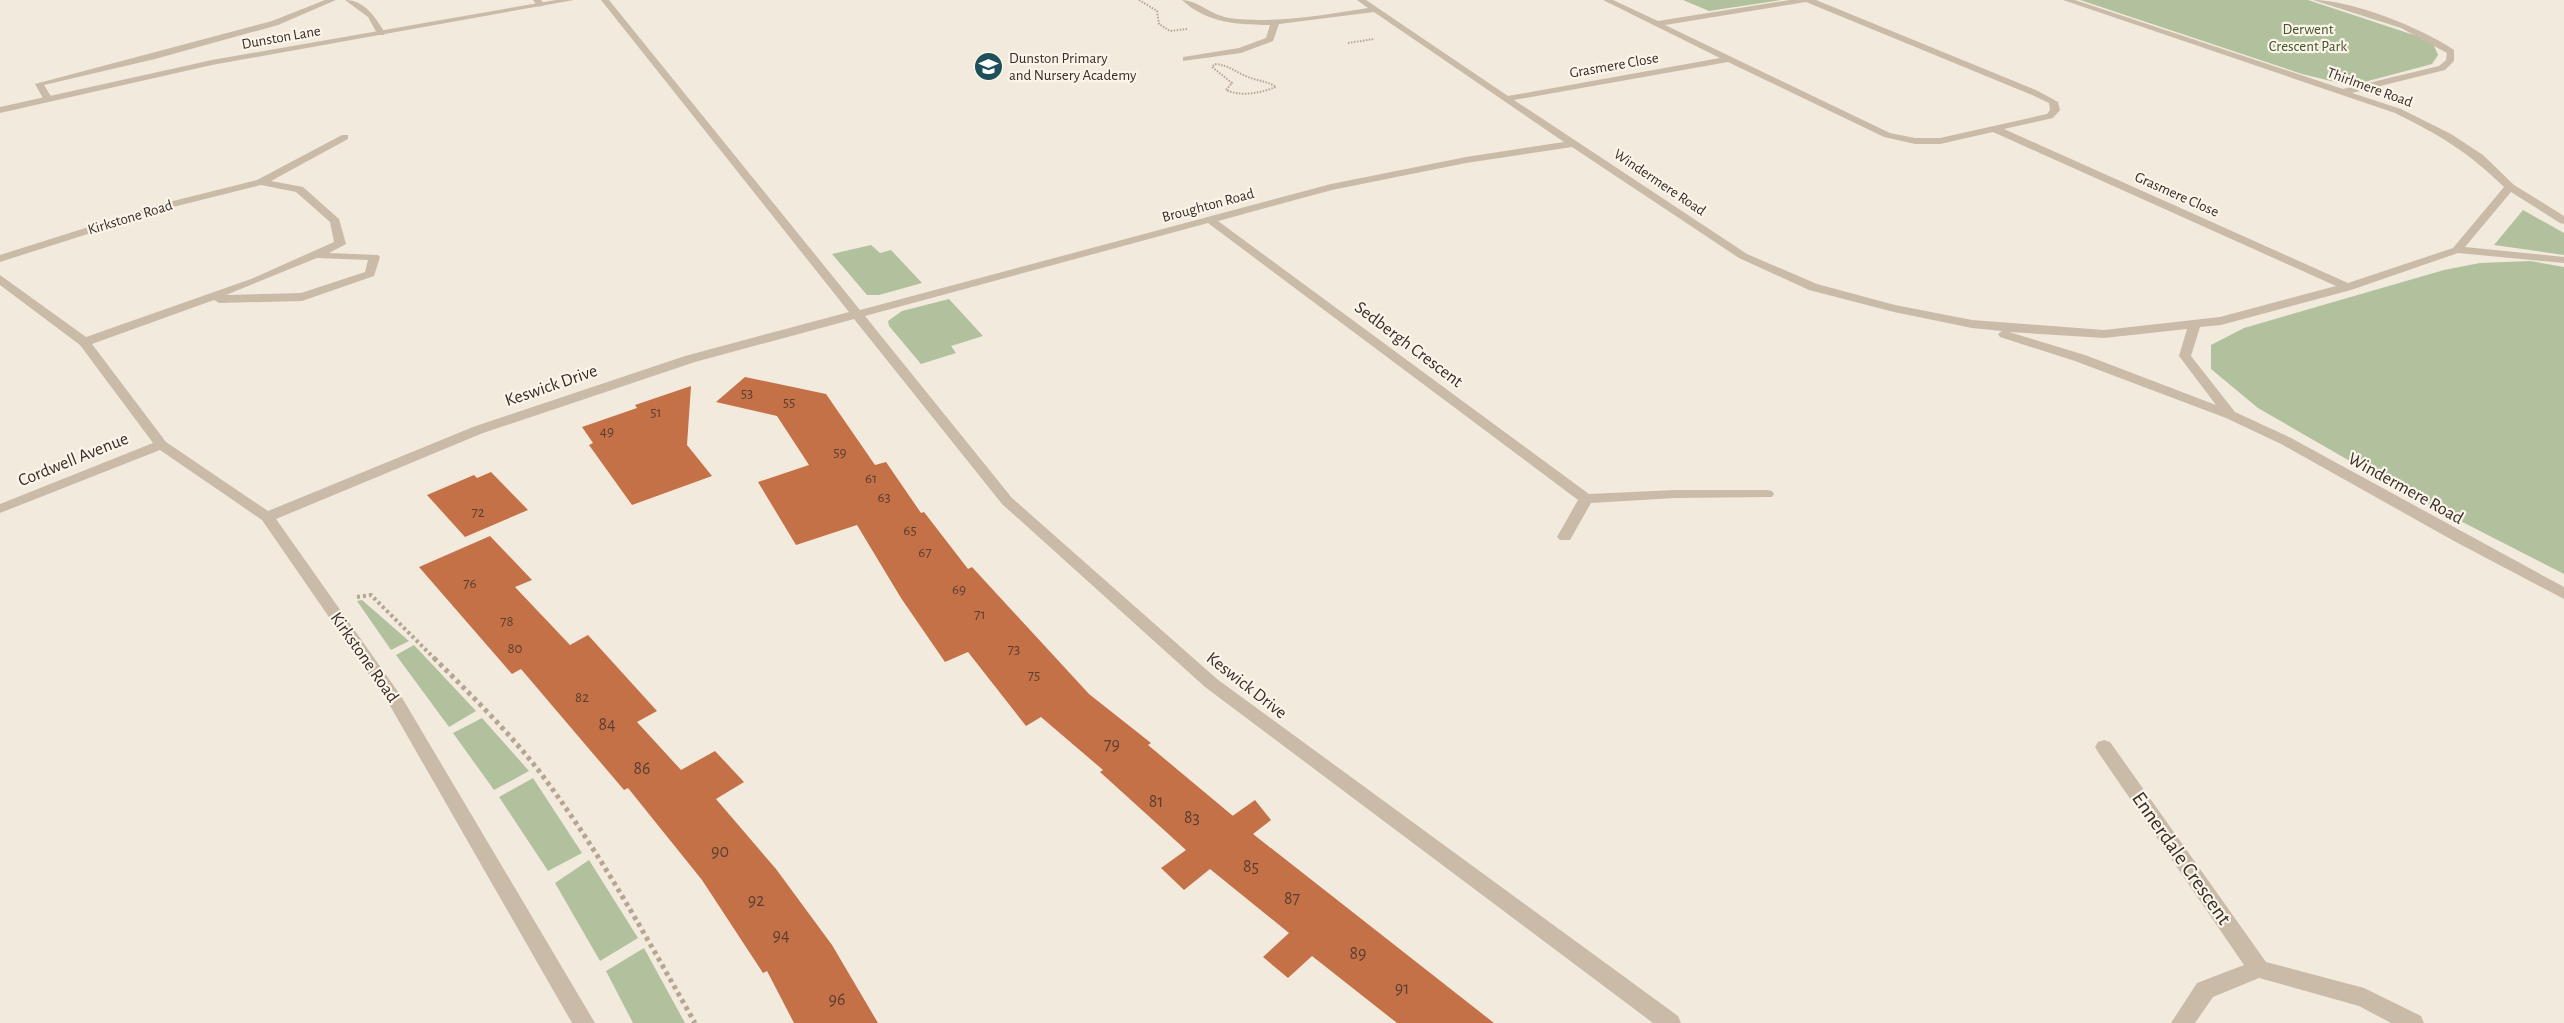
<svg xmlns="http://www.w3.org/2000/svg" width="2564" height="1023" font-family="'Alegreya Sans',sans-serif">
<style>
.green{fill:#b2c19d}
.building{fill:#c57148}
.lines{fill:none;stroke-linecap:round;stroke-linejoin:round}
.path-far2{stroke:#b6a593;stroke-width:2;stroke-dasharray:1.5 1.5;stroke-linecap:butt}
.path-far1{stroke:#b6a593;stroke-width:4;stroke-dasharray:3 3;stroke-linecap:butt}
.path{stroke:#b6a593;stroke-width:5;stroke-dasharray:4 4;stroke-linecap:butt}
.service{fill:#cabba9;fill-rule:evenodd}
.minor{fill:#cabba9;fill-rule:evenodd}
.tertiary{fill:#cabba9;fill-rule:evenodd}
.labels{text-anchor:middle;stroke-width:4.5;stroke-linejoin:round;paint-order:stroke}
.far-park-label{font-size:15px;fill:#43552c;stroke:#faf4e9}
.far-street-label{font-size:15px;fill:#372e29;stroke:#faf4e9}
.far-poi-label{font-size:15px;fill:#372e29;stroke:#faf4e9;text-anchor:start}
.number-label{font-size:15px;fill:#5a3f31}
.street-label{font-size:18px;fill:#372e29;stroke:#faf4e9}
.near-number-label{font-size:18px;fill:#5a3f31}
.near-street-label{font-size:21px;fill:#372e29;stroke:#faf4e9}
</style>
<rect width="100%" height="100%" fill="#f2eadd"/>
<path class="green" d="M1683,0h98l-72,11z
M2080,0h228l124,41 6,14 -6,9 -75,20 -18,-1 -37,-9z
M2523,210l41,23v22l-70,-10z
M871,245l9,8 11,-3 31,33 -43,12h-12l-35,-41z
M2530,261l34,6v307l-162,-83 -144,-83 -47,-39v-24l33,-17 200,-58 36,-7z
M949,299l34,37 -32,10 5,7 -35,11 -32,-38 -1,-5 14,-10z
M362,600l47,41 -18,9 -34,-49z
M414,645l62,66 -27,16 -53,-72z
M482,718l47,53 -35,19 -41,-57z
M533,778l49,75 -34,18 -49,-74z
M589,860l49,78 -38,23 -45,-78z
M644,948l41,75h-52l-27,-52z"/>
<path class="building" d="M745,377l81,17 49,71 11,-3 35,51 3,-1 44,57 4,-2 117,127 62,49 -3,2 85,71 -2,1 24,-17 16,20 -18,14 241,189h-97l-85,-67 -24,22 -25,-21 26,-24 -79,-64 -26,21 -23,-22 25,-18 -86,-78 3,-2 -62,-53 -15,9 -58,-74 -23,10 -44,-64 -44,-73 -61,20 -38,-63 51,-17 -32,-49 -61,-14z
M691,386l-4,59 25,31 -80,29 -43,-60 4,-2 -11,-16 55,-19 -2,-3z
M491,472l37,38 -63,27 -38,-42 47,-20 3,3z
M490,536l42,44 -17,7 55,58 18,-10 69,76 -20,11 44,48 34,-19 29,31 -28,17 60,70 56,76 46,78h-84l-27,-52 -4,2 -61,-93 -74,-92 -4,2 -103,-121 -9,5 -93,-107z"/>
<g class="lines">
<path class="path-far2" d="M1139,0l18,11 2,13 11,7 17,-2
M1348,43l26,-4
M1215,64c14,1 20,8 33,13 10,4 19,4 28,10 -16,6 -34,10 -50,3l6,-7 -20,-16z"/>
<path class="path-far1" d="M357,597l14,-2 64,64"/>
<path class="path" d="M434,658c36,36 74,73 105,113 60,79 107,166 156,252"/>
<path class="service" d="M533,0h8l4,5 -7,2z"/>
<path class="minor" d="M325,0h11l-58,25 -123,34 -111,26 8,13 -2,2h-6l-9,-16 237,-63z
M345,0c20,0 31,18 40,33l-1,2h-6l-10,-18z
M601,0h8l251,310 471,-126 135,-27 98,-15 -190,-130 -95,12 -6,17 -32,12 -58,8v-4l56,-9 27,-10 4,-13c-31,0 -64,-2 -88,-25 15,0 29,15 47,18 47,6 93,-3 139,-10l-11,-8h9l142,96 212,-38 -117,-58h10l45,21 132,-21h26l222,91 20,11 2,8 -7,8 -49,11 344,154 105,-35 51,-61c-37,-36 -63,-51 -109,-74l-332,-113h12l268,89 96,-23 7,-6 1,-7 -46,-25 -88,-28c39,0 109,28 141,50v11l-9,9 -93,23 49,16 50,25 32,21 31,30 50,31v8l-4,-1 -49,-31 -46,55 99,10v6l-106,-10 -107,37 -130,35 -21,2 -9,29 44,56 56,26 273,149v12l-110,-58 -173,-97 -55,-26 -151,-57 -75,-24 -2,-3 4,-3 -30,-3 -78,-16 -85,-22 -70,-32 -167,-111 -106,16 -134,27 -114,31 371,273 86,-4h92l5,1 2,3 -2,3 -97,1 -84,5 -21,37h-10l-3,-3 21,-37 -370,-277 -343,93 147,182 205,181 461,337 3,7h-28l-448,-336 -203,-183 -148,-185 -159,43 -212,71 -207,86 125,177 194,327h-23l-183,-319 -127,-184 -102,-70 -160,63v-9l153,-61 -73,-98 -80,-60v-10l86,62 165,-58 83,-37 -4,-20 -34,-30 -35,-7 -92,23 -169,54v-7l161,-51 96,-24 85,-45h6v4l-77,42 32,6 36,32 7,25 -17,9 49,2 2,2 -6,19 -72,25 -83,2 -5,-3 -122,44 74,98 102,69 205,-84 212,-71 164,-44zM1806,2l226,93 17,8 1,7 -3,4 -107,24h-25l-25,-5 -225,-108zM1728,62l156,75 31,7h25l53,-12 343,154 -116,31 -116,13 -132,-10 -77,-15 -78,-21 -70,-30 -233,-154zM317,258l51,2 -3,12 -64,21 -75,2zM2187,329l-8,27 37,49 -131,-50 -76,-23 95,6z
M2104,740l6,2 156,220 98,26 57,28 3,7h-33l-32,-17 -100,-28 -46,19 -18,26h-24l26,-40 47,-18 -146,-213 -3,-5 3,-5z"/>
<path class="tertiary" d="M556,0h18l-362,65 -212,48v-6l212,-47z"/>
</g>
<defs>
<symbol id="school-disc" viewBox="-11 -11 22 22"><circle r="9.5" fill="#1e5059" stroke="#faf4e9"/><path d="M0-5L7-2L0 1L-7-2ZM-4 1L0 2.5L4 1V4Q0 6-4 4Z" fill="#fff"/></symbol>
</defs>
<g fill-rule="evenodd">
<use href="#school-disc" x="972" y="50" width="33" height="33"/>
</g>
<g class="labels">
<g class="far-park-label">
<text x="2308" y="34">Derwent<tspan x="2308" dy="17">Crescent Park</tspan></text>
</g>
<g class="far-street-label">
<text transform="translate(281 37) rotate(-10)" y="5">Dunston Lane</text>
<text transform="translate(1614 65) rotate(-10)" y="5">Grasmere Close</text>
<text transform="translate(2370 87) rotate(20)" y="5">Thirlmere Road</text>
<text transform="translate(1660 182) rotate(34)" y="5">Windermere Road</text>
<text transform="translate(2177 194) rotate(24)" y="5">Grasmere Close</text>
<text transform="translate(1208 205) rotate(-15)" y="5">Broughton Road</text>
<text transform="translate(130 217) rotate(-17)" y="5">Kirkstone Road</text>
</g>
<g class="far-poi-label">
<text x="1009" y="63">Dunston Primary<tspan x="1009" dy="17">and Nursery Academy</tspan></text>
</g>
<g class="number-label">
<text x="747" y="398">53</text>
<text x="789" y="407">55</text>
<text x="656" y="417">51</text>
<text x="607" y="436">49</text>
<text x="840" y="457">59</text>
<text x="871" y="483">61</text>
<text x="884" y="502">63</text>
<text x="478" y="517">72</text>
<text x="910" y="535">65</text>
<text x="925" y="557">67</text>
<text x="470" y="588">76</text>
<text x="959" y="594">69</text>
<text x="980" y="619">71</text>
<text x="507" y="626">78</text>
<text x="515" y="653">80</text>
<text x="1014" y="654">73</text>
<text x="1034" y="680">75</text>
<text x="582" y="702">82</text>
</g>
<g class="street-label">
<text transform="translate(1409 344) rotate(37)" y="6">Sedbergh Crescent</text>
<text transform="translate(551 385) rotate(-19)" y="6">Keswick Drive</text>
<text transform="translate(73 459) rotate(-22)" y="6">Cordwell Avenue</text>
<text transform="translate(2406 488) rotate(29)" y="6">Windermere Road</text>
<text transform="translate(365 657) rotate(55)" y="6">Kirkstone Road</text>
<text transform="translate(1247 685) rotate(38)" y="6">Keswick Drive</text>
</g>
<g class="near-number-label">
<text x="607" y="730">84</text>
<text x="1112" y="750">79</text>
<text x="642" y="774">86</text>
<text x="1156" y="807">81</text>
<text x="1192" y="823">83</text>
<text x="720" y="857">90</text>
<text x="1251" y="872">85</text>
<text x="1292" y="904">87</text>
<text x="756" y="906">92</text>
<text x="781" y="941">94</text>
<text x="1358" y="959">89</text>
<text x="1402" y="994">91</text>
<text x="837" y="1005">96</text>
</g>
<g class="near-street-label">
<text transform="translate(2182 858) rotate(55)" y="7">Ennerdale Crescent</text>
</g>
</g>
</svg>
